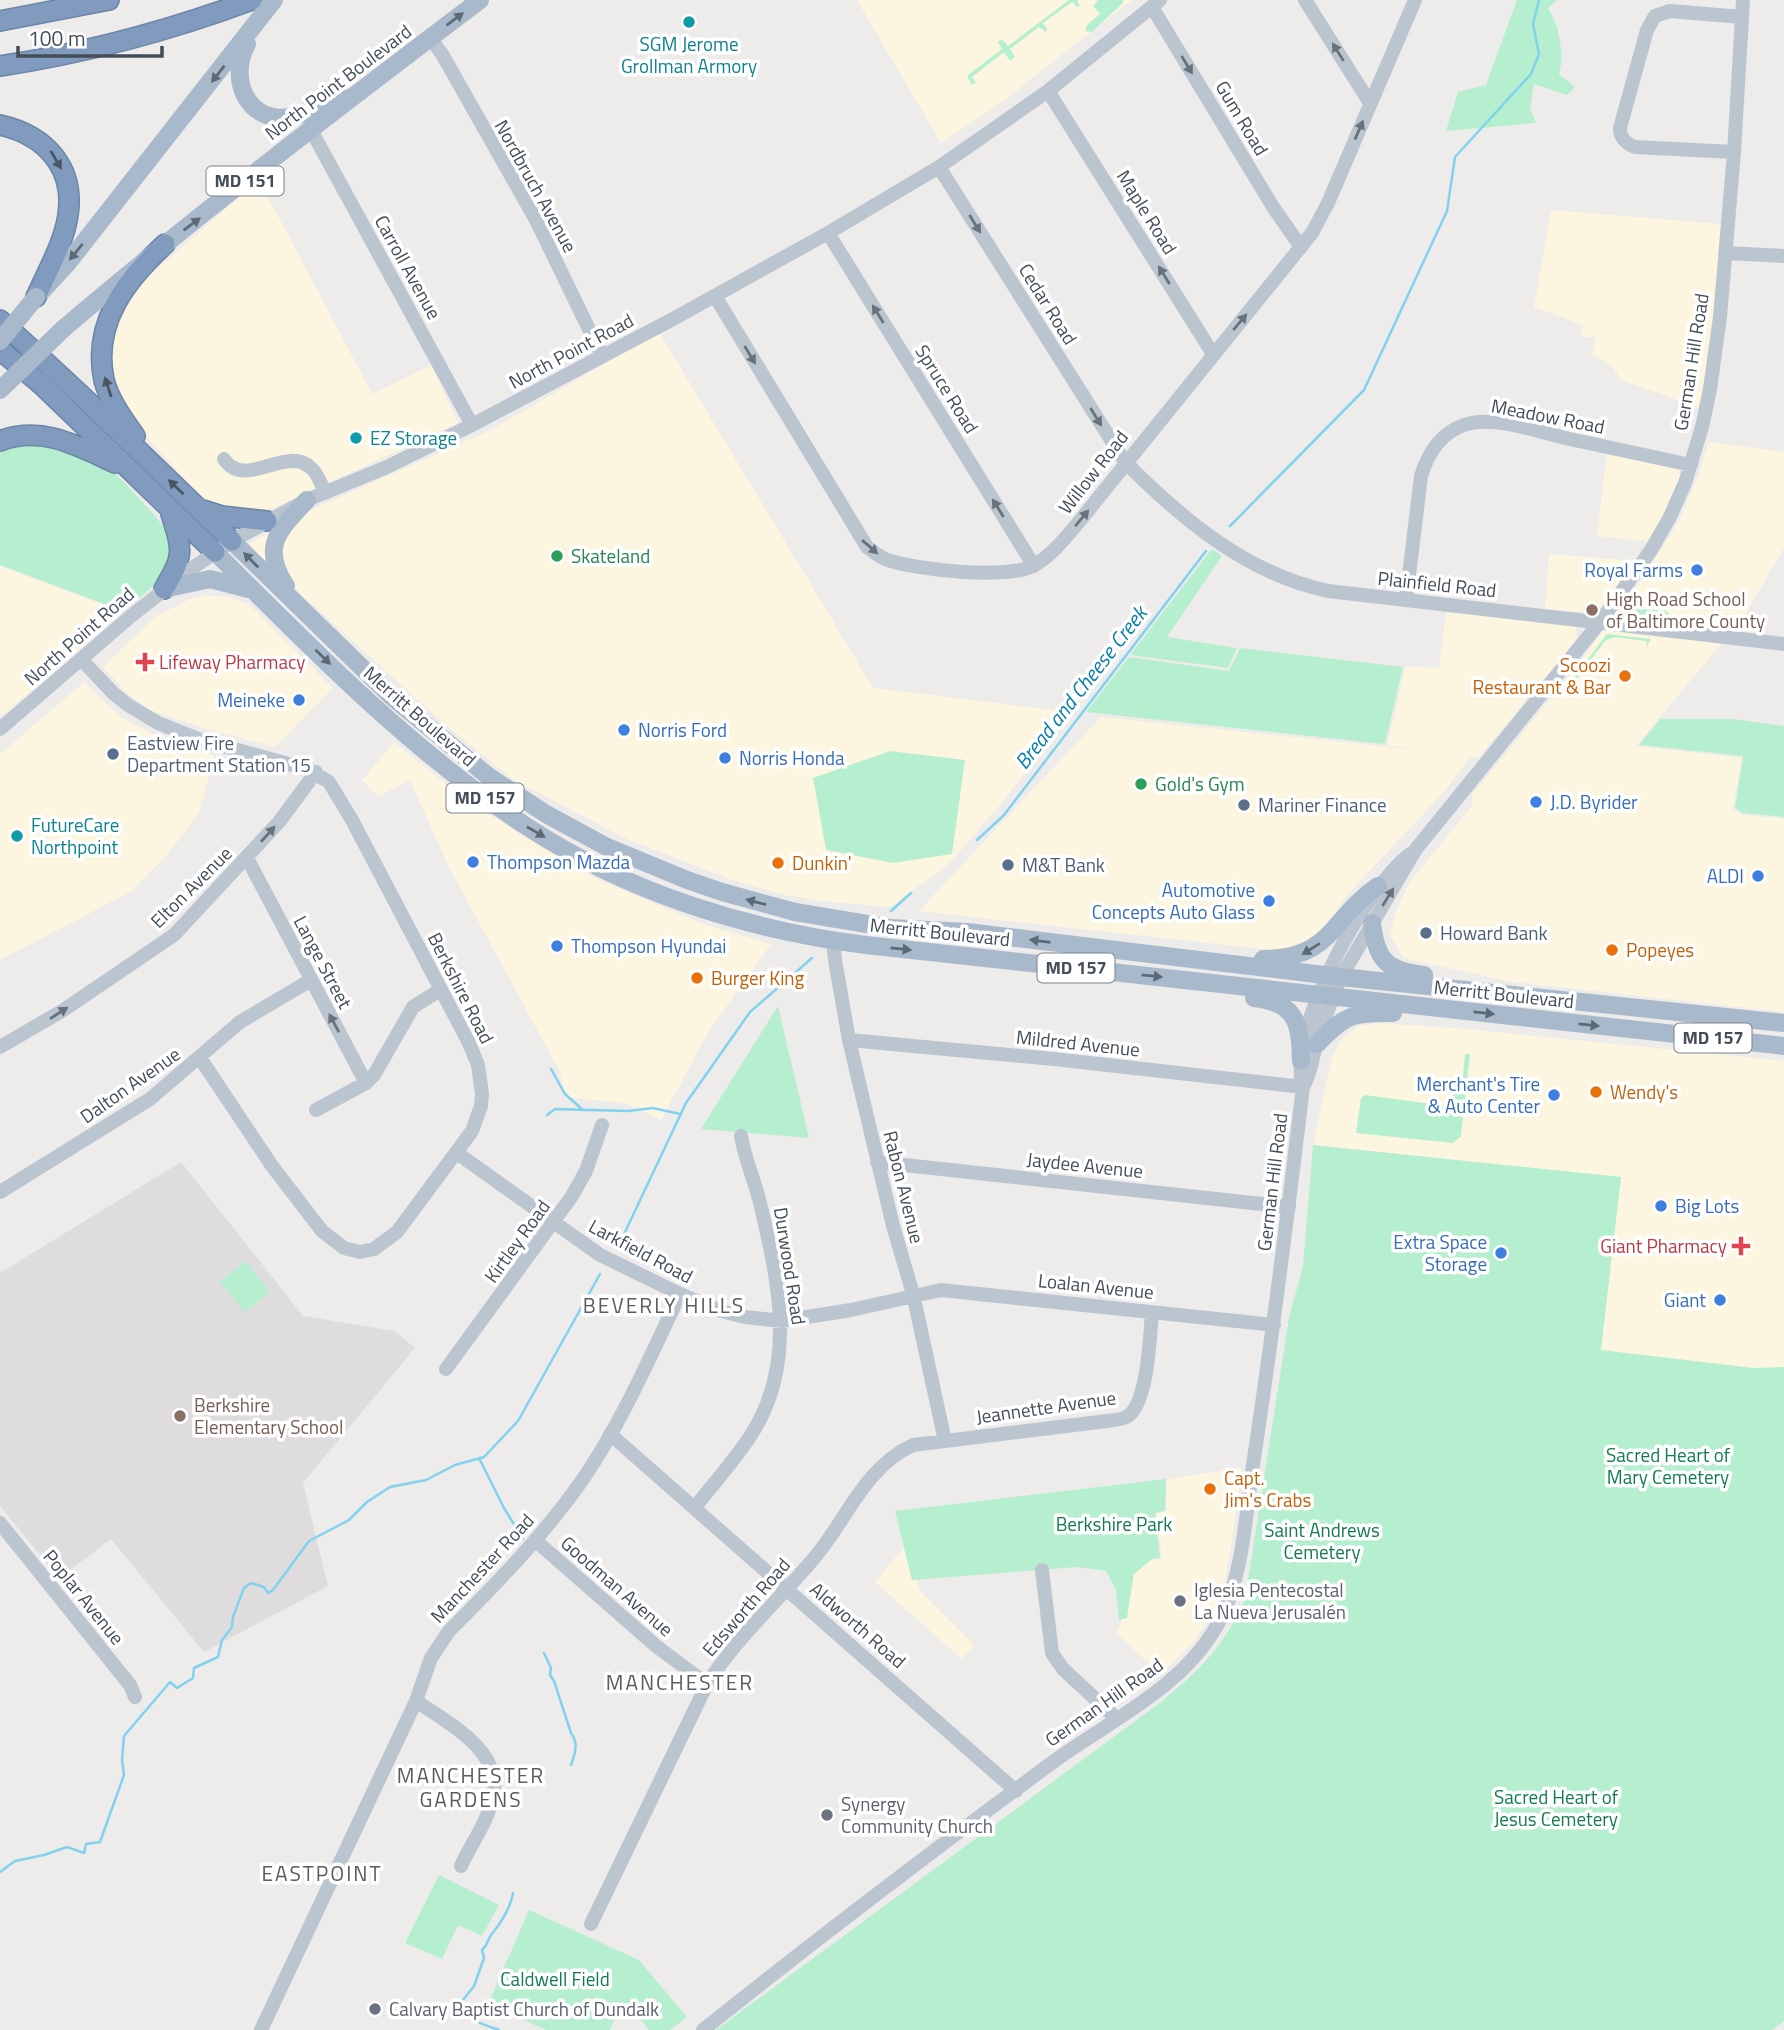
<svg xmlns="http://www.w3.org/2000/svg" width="1784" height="2030" font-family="'Titillium Web',sans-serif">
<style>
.commercial{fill:#fcf6e1}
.education{fill:#dfdcdd}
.green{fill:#b6efcf}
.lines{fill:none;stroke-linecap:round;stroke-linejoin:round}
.stream{stroke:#81d2ee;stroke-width:2.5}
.highway-casing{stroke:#6b86a9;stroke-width:22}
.minor{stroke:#bbc5cf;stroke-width:14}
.major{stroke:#a9b9cc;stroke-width:18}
.highway{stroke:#809bbd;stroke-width:19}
.major-bridge{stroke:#a9b9cc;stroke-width:18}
.oneway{fill:#5c6976}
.oneway2{fill:#67727c}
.oneway3{fill:#495663}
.culture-dot{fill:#0f9aa8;stroke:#fff;stroke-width:2.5}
.leisure-dot{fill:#2e9e5b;stroke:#fff;stroke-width:2.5}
.shop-dot{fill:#3f7fe0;stroke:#fff;stroke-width:2.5}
.education-dot{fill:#8d6e63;stroke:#fff;stroke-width:2.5}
.health-dot{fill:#e0444e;stroke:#fff;stroke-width:2.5}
.food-dot{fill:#e8710a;stroke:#fff;stroke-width:2.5}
.service-dot{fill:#5c6f8a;stroke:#fff;stroke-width:2.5}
.worship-dot{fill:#6b7280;stroke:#fff;stroke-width:2.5}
.labels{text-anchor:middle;stroke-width:7;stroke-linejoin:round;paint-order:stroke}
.shield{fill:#fff;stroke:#7b838b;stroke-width:2}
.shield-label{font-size:18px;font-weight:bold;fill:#434e59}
.culture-label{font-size:19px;fill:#0d838f;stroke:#fff;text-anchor:start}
.street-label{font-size:19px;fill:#434e59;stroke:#fff}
.leisure-label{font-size:19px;fill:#27864d;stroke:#fff;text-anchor:start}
.shop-label{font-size:19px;fill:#366cbe;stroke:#fff;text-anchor:end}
.education-label{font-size:19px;fill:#785e54;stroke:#fff;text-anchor:start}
.health-label{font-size:19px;fill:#be3a42;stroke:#fff;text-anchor:start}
.food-label{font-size:19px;fill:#c56008;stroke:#fff;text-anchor:start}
.service-label{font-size:19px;fill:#4e5e75;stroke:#fff;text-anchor:start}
.park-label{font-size:19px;fill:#137c4c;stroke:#fff}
.worship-label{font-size:19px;fill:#5b616d;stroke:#fff;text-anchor:start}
.water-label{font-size:21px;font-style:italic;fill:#077ea8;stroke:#fff}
.neighbourhood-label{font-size:21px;letter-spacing:2px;fill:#585b60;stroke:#fff}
</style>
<rect width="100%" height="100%" fill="#eeebeb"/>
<path class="commercial" d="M857,0h275l-129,101 -62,42z
M259,180l113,214 59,-29 27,58 -193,89 -32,4 -33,-20 -73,-81 -15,-47 2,-38 20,-41z
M1551,210l170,14 -7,92 -14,92 -79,-28 -8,-13 -20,-12 2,-18h-14l2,-12 -49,-18z
M659,332l214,356 188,23 -10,28 -52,67 -51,59 -58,42 -70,-6 -40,-7 -50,-15 -101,-39 -115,-60 -70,-56 -197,-179 55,-31 191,-85z
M1709,442l75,10v96l-40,68 -108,130 106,12 -9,52 10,5 41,4v193l-272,-30 -109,-24 -13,-23 5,-21 14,-31 63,-77v-11l98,-120 74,-99 35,-55 18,-42z
M1607,453l72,16 1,8 -30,65 -53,-6z
M1549,554l86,7 -33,46 -7,6 -50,-4z
M0,566l123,46 -123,105z
M205,595l24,2 21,8 83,83 -58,59 -71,-19 -55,-18 -20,-15 -26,-28 53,-51 34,-17z
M1446,612l130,15 1,12 -99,119 -8,-1 -26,35 -97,103 -29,41 -16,11 -16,3 -22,-1 -345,-38 182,-194 317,33 -31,-5 19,-79 33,2z
M84,682l35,34 34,18 62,22 -16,57 -32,42 -35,36 -132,69v-206z
M394,742l74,60 129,77 106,45 68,20 -62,87 -48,89 -36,-17 -60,-6 -4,-23 -112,-207 -39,-87 -32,17 -16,-17z
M1375,1023l80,5 329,33v306l-31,1 -153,-18 21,-173 -308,-32 19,-87 8,-17 16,-14z
M1242,1468l-11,79 -6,33 -9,27 -21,34 -34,33 -45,-41 7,-15 -4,-54 43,-5 -6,-45 10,-3 1,-32z
M904,1547l8,33h5l2,10 55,55 -12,14 -87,-77z"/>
<path class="education" d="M181,1162l122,154 92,15 20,17 -112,135 25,103 -124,66 -93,-113 -52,39 -59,-72v-233z"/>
<path class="green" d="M1069,0h8l3,6 -3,1 -5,-5 -29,21 4,6 -1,3 -7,-5 -29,22 5,8 -5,4 -6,-9 -32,25 4,5 -4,3 -5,-9 35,-27 -4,-7 4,-3 6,7z
M1098,0h25v3l-31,29 -7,-1 3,-7 12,-10 -7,-8z
M1517,0h40l-9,8c11,18 17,44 11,66l16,13 -8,8 -33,-11 -4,24 6,15 -90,8 12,-39 28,-7z
M35,438c16,4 39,6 54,14 21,12 74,70 87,92l-8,30 -45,37 -123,-46v-119z
M1212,549l10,7 -55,81 70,11 -9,20 -98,-13z
M1637,594l3,1 4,14 22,2 3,3 -1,7 -40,-8v-7z
M1607,634l44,5 -5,8 1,-6 -33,-4 -9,4 -31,41 5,6 -12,-2z
M1240,648l163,19 -18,77 -299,-32 43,-55 100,14z
M1660,719h72l52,7v91l-41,-4 -8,-5 8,-52 -104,-11z
M890,751l75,9 -13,94 -59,9 -67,-13 -13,-72z
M778,1006l31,132 -108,-9z
M1465,1054h5l-9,82 -8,7 -97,-10 5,-35 4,-3 67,9 10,4 20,-24z
M1313,1145l308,32 -20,173 152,18 31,-1v654l-12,9h-1056l445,-328c39,-32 64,-57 84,-103l44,-281 14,-52z
M245,1261l25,31 -25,20 -25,-30z
M1166,1479l-1,32 -10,2 5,45 -8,1 -18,15 -7,44 -8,2 -3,-30 -10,-19 -29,-4 -165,13 -17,-69z
M439,1875l60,30 -17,31 -24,-11 -16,34 -37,-16z
M529,1910l110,50 48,57 -17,13h-21l-17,-21 -17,9 -5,12h-64l-58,-26z"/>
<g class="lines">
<path class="stream" d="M1230,526l134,-136 83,-179 8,-54 76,-83 8,-20 -6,-30 6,-24
M977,840l27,-25 202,-264
M891,911l20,-18
M551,1069l14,25 18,16
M547,1115l8,-6 73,2 25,-3 27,6
M617,1249l69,-146 64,-91 62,-54
M479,1458l25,50 19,31
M544,1653l7,15 -1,7 4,6 17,52c8,11 4,20 0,32
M0,1872l15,-11 29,-6 23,-8 17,6 2,-9 14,-2 24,-67 -2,-15 2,-24 46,-54 7,6 16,-10 1,-10 24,-11 4,-17 10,-13 1,-10 11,-29 7,-5 13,4 4,6 5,-3 36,-49 40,-21 18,-18 23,-15 36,-7 29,-15 29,-8 34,-36 82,-147
M499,2030c-14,-5 -35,-11 -40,-25l15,-19 10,-28 -2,-8c6,-5 5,-9 9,-15 10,-12 19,-25 22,-42"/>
<defs>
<path id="highway" d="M0,21l109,-21
M0,66c86,-13 171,-36 252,-66
M0,125c45,10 75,42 68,90 -4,28 -21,57 -32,82
M0,320l81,75 151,146
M0,350l42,35 173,167
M135,436c-12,-17 -26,-36 -31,-56 -12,-57 22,-100 61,-136
M0,441c42,-16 78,5 115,22
M203,510l19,6 45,5
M164,589c20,-34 19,-37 7,-75"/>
</defs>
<use href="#highway" class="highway-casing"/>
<path class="minor" d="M1305,0l65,103
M1152,7l121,200 28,40
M430,38l12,16 94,166 66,136
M1048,91l165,263
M310,128l162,297
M1734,152l-99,-5c-10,-4 -15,-9 -15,-19l27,-98 8,-14 15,-5 72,6
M939,167l186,295c57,57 122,112 203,129l456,53
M828,233l206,333
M1726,253l58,3
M715,296l152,251c6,5 12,9 18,12 28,11 125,21 150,6 18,-11 30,-27 43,-42l234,-290 16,-30 87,-203
M224,459c21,32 62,-15 87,9 7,6 10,16 14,24
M1406,600l15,-124c7,-23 20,-43 43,-51 29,-10 73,6 101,13 42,9 84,18 126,27
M81,659l32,34 15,12 30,18 43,17 106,29 22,13 23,38 117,223 9,22 4,29 -1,12 -9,25 -75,101 -23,17 -14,3 -16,-4 -22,-17 -50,-65 -72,-108
M0,729l131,-113 60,-47 41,-28 75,-41 80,-33 85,-42 201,-106 155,-86 111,-66 109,-76 112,-91
M247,858l119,225
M833,941l2,19 14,80 44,186 20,68 32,147
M849,1040l205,19 249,28
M0,1047l62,-36 112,-76 105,-113 37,-50
M1303,1087c-17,-56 62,-199 107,-233
M316,1110l50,-27 8,-8 39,-68 27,-17
M457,1153l143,102 80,39 41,17 24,6 37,4 69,-11 90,-20 333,35
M877,1162l412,45
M0,1192l150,-93 90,-77 71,-42
M446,1369l126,-173 14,-25 16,-46
M610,1434l406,357
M695,1507c19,-24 40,-47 56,-72 46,-71 28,-151 10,-228 -5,-24 -16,-46 -20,-71
M0,1523l130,162 5,12
M536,1541l120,105 51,38
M1042,1570l10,83 11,16 54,50
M416,1701c31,21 88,50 77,96 -5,24 -22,47 -32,69
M591,1924l116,-240c30,-47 72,-84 108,-127 32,-38 50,-90 98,-112l194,-24c6,-1 15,-1 21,-5 20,-13 22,-82 24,-104
M261,2030l155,-329 15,-43 18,-27c48,-48 95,-96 134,-152 39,-57 67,-122 97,-185
M703,2030c115,-92 232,-181 350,-268 59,-43 134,-76 168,-144 22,-43 25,-106 32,-153 19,-126 35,-252 50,-378 8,-13 9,-27 13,-42 7,-23 16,-46 25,-68l75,-128 184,-227 51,-72 19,-33 15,-34 17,-56 8,-38 10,-72 14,-165 9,-152"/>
<path class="major" d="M247,44c-19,35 0,80 44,73 17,-3 34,-15 49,-23
M43,290l24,-26 207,-264
M63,329c135,-115 276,-222 417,-329
M232,541l159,155 97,80 58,38 59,32 82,34 35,12 73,20 96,16 76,4 374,45 443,46
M215,552c97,97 198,201 314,276 100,65 219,102 337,117l918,101
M286,586c-26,-40 -7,-56 21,-86
M164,589l46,-10 38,10
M1372,923c4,37 15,48 52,52
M1263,959c69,0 67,-40 115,-73
M1254,998c43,5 46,25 47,63
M1317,1044c28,-29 35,-32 76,-31"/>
<use href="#highway" class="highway"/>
<path class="major-bridge" d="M0,341l36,-44
M0,390l63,-61"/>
</g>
<defs><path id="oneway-solid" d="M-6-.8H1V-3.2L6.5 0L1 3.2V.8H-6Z" transform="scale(1.75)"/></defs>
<g class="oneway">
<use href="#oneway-solid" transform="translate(455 19) rotate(-37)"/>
<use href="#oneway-solid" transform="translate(218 74) rotate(128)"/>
<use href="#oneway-solid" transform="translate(192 224) rotate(-37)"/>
<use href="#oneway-solid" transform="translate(76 252) rotate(129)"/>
<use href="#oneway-solid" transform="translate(251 560) rotate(-135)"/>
<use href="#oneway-solid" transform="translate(323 657) rotate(44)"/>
<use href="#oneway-solid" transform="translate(536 832) rotate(30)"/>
<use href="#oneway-solid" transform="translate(756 902) rotate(-165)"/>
<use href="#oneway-solid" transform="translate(1040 941) rotate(-173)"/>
<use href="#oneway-solid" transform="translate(901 949) rotate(6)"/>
<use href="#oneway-solid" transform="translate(1311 949) rotate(148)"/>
<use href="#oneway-solid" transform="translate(1152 976) rotate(6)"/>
<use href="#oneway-solid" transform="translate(1484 1013) rotate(6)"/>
<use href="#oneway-solid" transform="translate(1589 1025) rotate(6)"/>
</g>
<g class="oneway2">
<use href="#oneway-solid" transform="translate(1338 52) rotate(-122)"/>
<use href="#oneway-solid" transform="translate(1187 65) rotate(59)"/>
<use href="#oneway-solid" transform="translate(1359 130) rotate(-67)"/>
<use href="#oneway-solid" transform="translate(975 224) rotate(58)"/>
<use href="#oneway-solid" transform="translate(1164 275) rotate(-122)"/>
<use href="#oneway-solid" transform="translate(878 314) rotate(-122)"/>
<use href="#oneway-solid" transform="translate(1240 322) rotate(-50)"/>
<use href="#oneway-solid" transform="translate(750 355) rotate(59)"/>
<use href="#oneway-solid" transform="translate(1096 417) rotate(58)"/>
<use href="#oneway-solid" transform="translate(998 508) rotate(-122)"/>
<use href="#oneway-solid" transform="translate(1082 518) rotate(-50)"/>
<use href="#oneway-solid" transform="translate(870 547) rotate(41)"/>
<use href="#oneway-solid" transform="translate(268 834) rotate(-48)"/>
<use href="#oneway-solid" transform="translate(1388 897) rotate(-58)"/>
<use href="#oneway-solid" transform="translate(59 1013) rotate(-33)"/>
<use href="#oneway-solid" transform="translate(334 1023) rotate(-118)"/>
</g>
<g class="oneway3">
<use href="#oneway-solid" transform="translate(56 160) rotate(60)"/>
<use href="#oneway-solid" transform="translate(108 387) rotate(-108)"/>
<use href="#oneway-solid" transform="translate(176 487) rotate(-136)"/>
</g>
<g class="culture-dot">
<circle cx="689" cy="22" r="7"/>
<circle cx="356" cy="438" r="7"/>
<circle cx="17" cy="836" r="7"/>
</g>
<g class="leisure-dot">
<circle cx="557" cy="556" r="7"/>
<circle cx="1141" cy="784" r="7"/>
</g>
<g class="shop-dot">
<circle cx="1697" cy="570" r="7"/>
<circle cx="299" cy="700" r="7"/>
<circle cx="624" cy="730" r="7"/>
<circle cx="725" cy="758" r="7"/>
<circle cx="1536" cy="802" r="7"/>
<circle cx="473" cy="862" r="7"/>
<circle cx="1758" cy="876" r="7"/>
<circle cx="1269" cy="901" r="7"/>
<circle cx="557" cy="946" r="7"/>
<circle cx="1554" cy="1095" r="7"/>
<circle cx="1661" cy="1206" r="7"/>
<circle cx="1501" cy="1253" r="7"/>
<circle cx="1720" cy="1300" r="7"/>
</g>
<g class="education-dot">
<circle cx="1592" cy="610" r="7"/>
<circle cx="180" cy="1416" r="7"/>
</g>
<g class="health-dot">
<path d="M141.5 651.5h7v7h7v7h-7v7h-7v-7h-7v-7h7z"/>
<path d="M1737.5 1235.5h7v7h7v7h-7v7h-7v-7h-7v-7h7z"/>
</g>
<g class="food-dot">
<circle cx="1625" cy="676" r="7"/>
<circle cx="778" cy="863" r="7"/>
<circle cx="1612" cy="950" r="7"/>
<circle cx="697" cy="978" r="7"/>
<circle cx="1596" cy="1092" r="7"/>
<circle cx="1210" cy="1489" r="7"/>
</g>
<g class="service-dot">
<circle cx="113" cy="754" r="7"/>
<circle cx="1244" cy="805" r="7"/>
<circle cx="1008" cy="865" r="7"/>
<circle cx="1426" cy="933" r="7"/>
</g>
<g class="worship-dot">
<circle cx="1180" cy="1601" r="7"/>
<circle cx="827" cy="1815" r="7"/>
<circle cx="375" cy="2009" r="7"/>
</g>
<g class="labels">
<g class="shield">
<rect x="206.5" y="166.5" width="77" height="29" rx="5"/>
<rect x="446.5" y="783.5" width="77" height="29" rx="5"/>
<rect x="1037.5" y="953.5" width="77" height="29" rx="5"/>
<rect x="1674.5" y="1023.5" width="77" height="29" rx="5"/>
</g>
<g class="shield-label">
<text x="245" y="187">MD 151</text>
<text x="485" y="804">MD 157</text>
<text x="1076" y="974">MD 157</text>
<text x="1713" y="1044">MD 157</text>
</g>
<g class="culture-label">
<text x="689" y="51" text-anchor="middle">SGM Jerome<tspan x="689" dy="22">Grollman Armory</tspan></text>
<text x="370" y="445">EZ Storage</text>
<text x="31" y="832">FutureCare<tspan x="31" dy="22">Northpoint</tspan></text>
</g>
<g class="street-label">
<text transform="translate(338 82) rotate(-37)" y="7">North Point Boulevard</text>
<text transform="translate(1242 118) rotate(59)" y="7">Gum Road</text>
<text transform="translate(536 186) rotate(61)" y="7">Nordbruch Avenue</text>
<text transform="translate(1147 212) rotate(58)" y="7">Maple Road</text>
<text transform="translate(408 267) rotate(61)" y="7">Carroll Avenue</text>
<text transform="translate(1048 304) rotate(58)" y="7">Cedar Road</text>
<text transform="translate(571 351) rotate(-28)" y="7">North Point Road</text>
<text transform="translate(1691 362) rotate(-81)" y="7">German Hill Road</text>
<text transform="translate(947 389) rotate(58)" y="7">Spruce Road</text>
<text transform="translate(1548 416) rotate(11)" y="7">Meadow Road</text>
<text transform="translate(1093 472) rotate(-52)" y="7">Willow Road</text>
<text transform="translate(1437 584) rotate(6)" y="7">Plainfield Road</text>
<text transform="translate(79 636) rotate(-41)" y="7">North Point Road</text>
<text transform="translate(420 716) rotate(41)" y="7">Merritt Boulevard</text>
<text transform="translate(191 887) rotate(-45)" y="7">Elton Avenue</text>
<text transform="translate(940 932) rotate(6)" y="7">Merritt Boulevard</text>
<text transform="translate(323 962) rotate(62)" y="7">Lange Street</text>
<text transform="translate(461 988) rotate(63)" y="7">Berkshire Road</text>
<text transform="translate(1504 994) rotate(6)" y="7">Merritt Boulevard</text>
<text transform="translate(1078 1043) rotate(6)" y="7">Mildred Avenue</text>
<text transform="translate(130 1085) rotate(-35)" y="7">Dalton Avenue</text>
<text transform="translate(1085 1165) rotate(6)" y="7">Jaydee Avenue</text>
<text transform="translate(1272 1182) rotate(-83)" y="7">German Hill Road</text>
<text transform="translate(904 1187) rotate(76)" y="7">Rabon Avenue</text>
<text transform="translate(517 1241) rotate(-54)" y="7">Kirtley Road</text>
<text transform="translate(641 1251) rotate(28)" y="7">Larkfield Road</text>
<text transform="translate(790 1266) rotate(81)" y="7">Durwood Road</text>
<text transform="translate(1096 1286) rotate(6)" y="7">Loalan Avenue</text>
<text transform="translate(1046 1407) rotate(-8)" y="7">Jeannette Avenue</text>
<text transform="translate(482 1568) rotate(-47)" y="7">Manchester Road</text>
<text transform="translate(617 1586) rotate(41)" y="7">Goodman Avenue</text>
<text transform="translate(84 1597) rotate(51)" y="7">Poplar Avenue</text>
<text transform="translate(746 1607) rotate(-49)" y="7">Edsworth Road</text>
<text transform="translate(858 1625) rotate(41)" y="7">Aldworth Road</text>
<text transform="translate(1104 1702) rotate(-35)" y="7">German Hill Road</text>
</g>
<g class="leisure-label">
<text x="571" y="563">Skateland</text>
<text x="1155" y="791">Gold's Gym</text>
</g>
<g class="shop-label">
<text x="1683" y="577">Royal Farms</text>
<text x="285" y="707">Meineke</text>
<text x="638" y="737" text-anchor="start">Norris Ford</text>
<text x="739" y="765" text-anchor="start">Norris Honda</text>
<text x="1550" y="809" text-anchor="start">J.D. Byrider</text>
<text x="487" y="869" text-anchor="start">Thompson Mazda</text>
<text x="1744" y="883">ALDI</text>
<text x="1255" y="897">Automotive<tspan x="1255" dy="22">Concepts Auto Glass</tspan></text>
<text x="571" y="953" text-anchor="start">Thompson Hyundai</text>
<text x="1540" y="1091">Merchant's Tire<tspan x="1540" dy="22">&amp; Auto Center</tspan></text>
<text x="1675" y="1213" text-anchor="start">Big Lots</text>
<text x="1487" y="1249">Extra Space<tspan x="1487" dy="22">Storage</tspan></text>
<text x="1706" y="1307">Giant</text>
</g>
<g class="education-label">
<text x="1606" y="606">High Road School<tspan x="1606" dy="22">of Baltimore County</tspan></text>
<text x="194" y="1412">Berkshire<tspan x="194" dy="22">Elementary School</tspan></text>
</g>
<g class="health-label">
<text x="159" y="669">Lifeway Pharmacy</text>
<text x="1727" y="1253" text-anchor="end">Giant Pharmacy</text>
</g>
<g class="food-label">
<text x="1611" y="672" text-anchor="end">Scoozi<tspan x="1611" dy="22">Restaurant &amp; Bar</tspan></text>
<text x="792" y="870">Dunkin'</text>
<text x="1626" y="957">Popeyes</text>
<text x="711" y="985">Burger King</text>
<text x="1610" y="1099">Wendy's</text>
<text x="1224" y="1485">Capt.<tspan x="1224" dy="22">Jim's Crabs</tspan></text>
</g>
<g class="service-label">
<text x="127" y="750">Eastview Fire<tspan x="127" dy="22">Department Station 15</tspan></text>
<text x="1258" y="812">Mariner Finance</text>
<text x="1022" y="872">M&amp;T Bank</text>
<text x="1440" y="940">Howard Bank</text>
</g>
<g class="park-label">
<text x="1668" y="1462">Sacred Heart of<tspan x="1668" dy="22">Mary Cemetery</tspan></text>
<text x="1114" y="1531">Berkshire Park</text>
<text x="1322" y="1537">Saint Andrews<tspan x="1322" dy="22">Cemetery</tspan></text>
<text x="1556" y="1804">Sacred Heart of<tspan x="1556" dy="22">Jesus Cemetery</tspan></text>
<text x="555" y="1986">Caldwell Field</text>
</g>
<g class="worship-label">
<text x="1194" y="1597">Iglesia Pentecostal<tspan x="1194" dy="22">La Nueva Jerusalén</tspan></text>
<text x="841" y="1811">Synergy<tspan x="841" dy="22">Community Church</tspan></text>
<text x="389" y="2016">Calvary Baptist Church of Dundalk</text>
</g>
<g class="water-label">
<text transform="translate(1081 688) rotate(-52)" y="7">Bread and Cheese Creek</text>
</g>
<g class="neighbourhood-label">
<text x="664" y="1313">BEVERLY HILLS</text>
<text x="680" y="1690">MANCHESTER</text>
<text x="471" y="1783">MANCHESTER<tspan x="471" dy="24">GARDENS</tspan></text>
<text x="322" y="1881">EASTPOINT</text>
</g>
</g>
<path d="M18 46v10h144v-10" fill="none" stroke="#434e59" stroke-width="3.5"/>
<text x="28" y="46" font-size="21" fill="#434e59" stroke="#ffffff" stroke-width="5" paint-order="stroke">100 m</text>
</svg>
